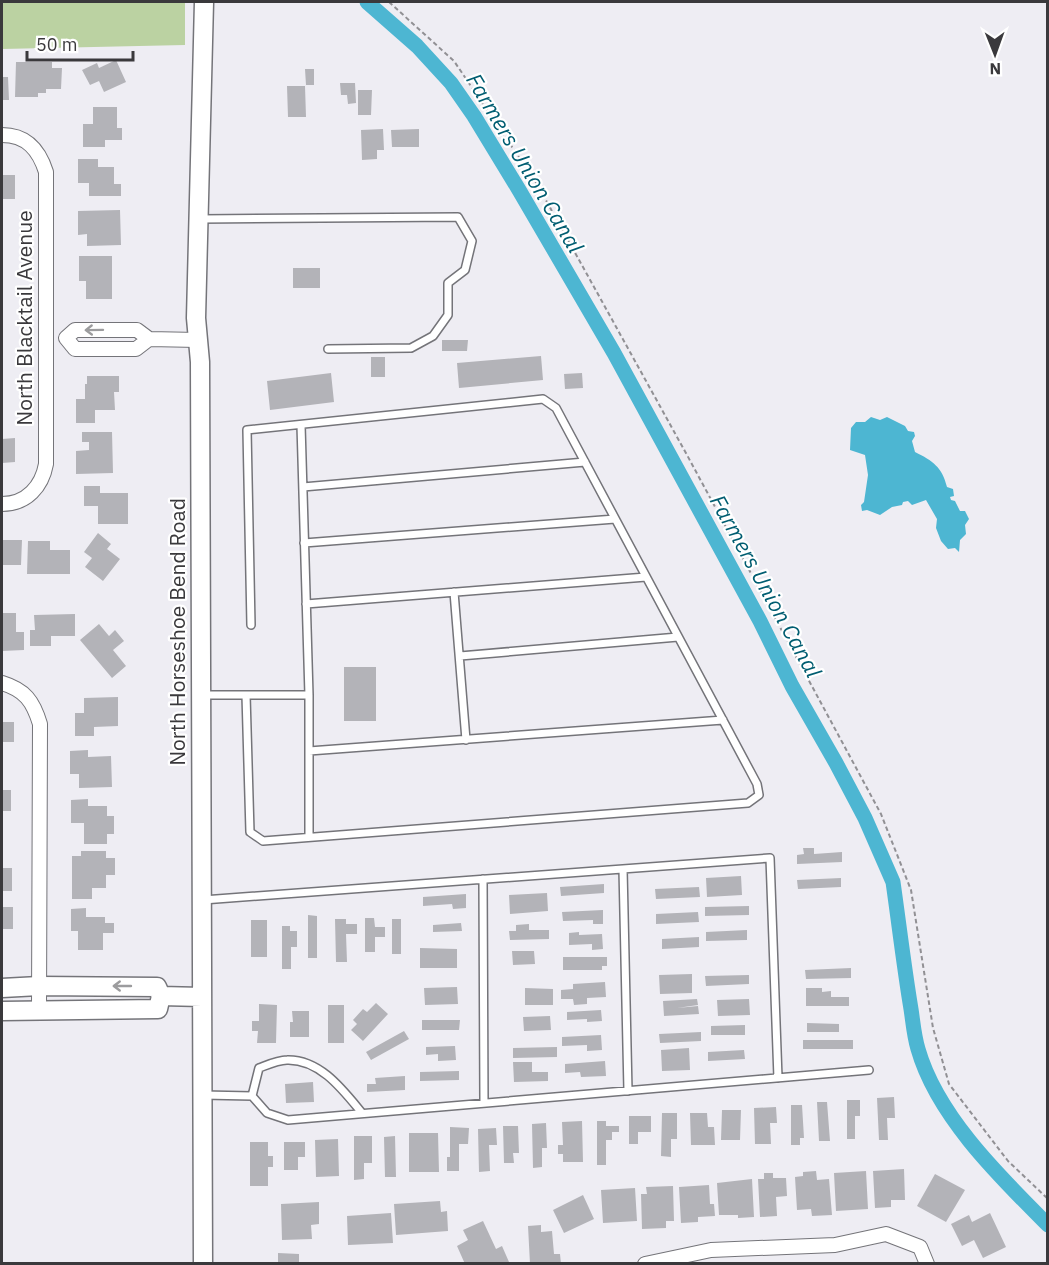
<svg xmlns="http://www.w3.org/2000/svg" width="1049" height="1265" font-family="'IBM Plex Sans',sans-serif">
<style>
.green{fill:#bbd2a2}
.water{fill:#4db6d2}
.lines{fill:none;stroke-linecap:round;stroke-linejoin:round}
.canal{stroke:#4db6d2;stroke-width:15}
.building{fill:#b3b3b8}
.service-casing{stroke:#747479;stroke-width:10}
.minor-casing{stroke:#747479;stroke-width:16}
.tertiary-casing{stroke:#747479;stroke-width:21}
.path{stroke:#919094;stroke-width:2;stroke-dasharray:4.5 3;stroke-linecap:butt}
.service{stroke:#fff;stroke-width:7}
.minor{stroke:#fff;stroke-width:14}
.tertiary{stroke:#fff;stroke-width:18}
.oneway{stroke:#9c9c9e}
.labels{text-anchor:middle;stroke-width:4.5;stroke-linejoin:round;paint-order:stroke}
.street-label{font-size:21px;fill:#3a393c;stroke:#fff}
.water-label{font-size:22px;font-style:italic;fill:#005d71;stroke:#fff}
</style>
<rect width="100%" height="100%" fill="#eeedf3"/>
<path class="green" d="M2,2h183v43l-183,4z"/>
<path class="water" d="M871,417l9,3 7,-3 18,9 3,5 6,1 1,4 -3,5 3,11c18,9 27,15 32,35l6,2 1,7 -4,1 1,3 4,1 5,10h5l4,8 -4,6 1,9 -6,6 -1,12 -4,-4 -7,1 -7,-8 -5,-13 1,-9 -11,-19 -14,5 -4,-4 -5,1 -1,3 -10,2 -12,8 -13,-5 -5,1 -1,-6 3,-3 4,-27 -3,-20 -15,-5 1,-22 5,-6h9z"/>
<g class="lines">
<path class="canal" d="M367,2l50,44 34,37 23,33 45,74 95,163 146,268 32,65 44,77 29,55 28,64c6,42 11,85 18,127 2,13 3,27 7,40 19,67 82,128 130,176"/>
</g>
<path class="building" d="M116,60l10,22 -22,10 -5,-11 -9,4 -8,-15 15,-7 2,5z
M16,62h36v6h10l-1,21h-15v4h-8v4h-23z
M305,69h9v16h-8z
M2,77h6l1,23h-7z
M340,83h15l1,20 -8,1 -1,-9h-6z
M287,86h18l1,31h-18z
M358,90h14l-1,25h-13z
M93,107h24v21h5v12h-17v7h-22v-23h10z
M383,129l1,21h-7v9l-15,1 -1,-30z
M419,129v18h-27l-1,-17z
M78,159h20v8h16v17h7v12h-32v-13h-11z
M2,175h13v24h-13z
M120,210l1,35 -34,1v-12l-9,1v-24z
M79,256h33v43h-26v-18h-7z
M293,268h27v20h-27z
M442,340h26l-1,11h-25z
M541,356l2,24 -84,8 -2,-25z
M371,357h14v20h-14z
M331,373l3,29 -64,8 -3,-29z
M582,373l1,15 -18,1 -1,-15z
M87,376h32v16h-5l1,18h-20v13h-19v-24h9v-15h2z
M82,432h30l1,41 -37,1v-23l13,-1v-8h-7z
M15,438v24l-13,1v-24z
M84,486h16v7h28v31h-30v-18h-14z
M98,533l13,11 -4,5 13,10 -17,22 -18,-14 7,-9 -8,-6z
M2,540h20l-1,25h-19z
M28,541h22v9h20v24h-43z
M2,613h14v19h8v18l-22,1z
M75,614v22h-24v10h-21v-16h5l-1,-15z
M99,624l10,12 6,-6 9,11 -11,9 13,16 -14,12 -32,-38z
M344,667h32v54h-32z
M118,697v29l-24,1v9h-19v-23h9v-15z
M2,722h12v20h-12z
M88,750v7l23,-1 1,31 -33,1v-14h-9v-23z
M2,790h9v21h-9z
M88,799v7h19v10h7v18h-7v10h-23v-21h-13v-23z
M803,848h11v6l28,-2v10l-45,2v-9l7,-1z
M81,851h25v7h9v17h-9v13h-14v11h-20v-43h9z
M2,868h10v23h-10z
M741,876l1,19 -35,2 -1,-19z
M841,878v9l-43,2 -1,-9z
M604,884v9l-43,3 -1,-9z
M699,887l1,10 -44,2 -1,-10z
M547,893l1,18 -38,3 -1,-19z
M466,894v14l-13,1 -1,-5 -29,2v-9z
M749,906v9l-44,1v-9z
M2,907h11v22h-11z
M86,908v9h19v6h9v10h-11v17h-25v-19h-7v-22z
M603,910v14h-10v-4l-30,1 -1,-9z
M698,912l1,10 -43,2v-10z
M308,915l9,1v42h-9z
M365,918h9l1,9h10v10h-10v15h-10z
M335,919h11v5h11v10h-11l1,28h-11z
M392,919h9v35h-9z
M251,920h16v37h-16z
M461,923l1,8 -29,1v-7z
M529,924v6h20v9l-39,1 -1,-9h7v-6z
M282,926h8v5h7v16h-6v22h-9z
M747,930v10l-41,1v-9z
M579,932v3l23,-1 1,15 -11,1v-6l-23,1v-12z
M699,937v10l-37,2v-10z
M420,948l37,1v19h-37z
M512,951h22l1,13 -22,1z
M563,957h44v9h-5v4h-39z
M851,968v10l-45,1 -1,-9z
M692,974v19l-32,1 -1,-19z
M749,975v9l-43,2 -1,-10z
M605,982l1,15 -19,1v6l-13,1 -1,-6h-12v-9l12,-1v-5z
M457,987l1,17 -33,1 -1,-17z
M525,988l28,1v16h-28z
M806,988h16v4l9,-1v6h18v9h-43z
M697,999l1,6 -21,3 21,-2 1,8 -35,2 -1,-15z
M749,999l1,16 -32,1 -1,-16z
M376,1003l12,11 -25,27 -12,-11 6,-6 -4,-4 10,-11 4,3z
M259,1004l18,1 -1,38h-19l1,-12h-6v-10h7z
M328,1005h16v38h-16z
M601,1010l1,11 -15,1v-3l-20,1v-8z
M292,1011h17v26h-19v-15h3z
M550,1016l1,14 -27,1 -1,-14z
M422,1020h38l-1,10h-37z
M807,1023l32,1v8h-32z
M745,1025v10h-34v-9z
M404,1031l5,8 -38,21 -5,-8z
M701,1032v9l-41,2 -1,-9z
M601,1035l1,15 -15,1v-6l-25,1v-9z
M803,1040h50v9h-50z
M455,1046l1,14 -18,1v-7l-12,1v-8z
M557,1047v10l-44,1v-10z
M689,1048l1,22 -28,1 -1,-21z
M744,1050l1,9 -37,2v-9z
M605,1061l1,15 -25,1 -1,-5 -15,1v-9z
M513,1062h19v10h16v9l-34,1z
M459,1071v9l-39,1v-9z
M405,1076v14l-38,2v-8h9l-1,-6z
M313,1082l1,20 -28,1 -1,-19z
M894,1097l1,21h-8l1,22h-9l-2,-42z
M847,1100h13v16h-5v23h-8z
M817,1102h10l3,39h-11z
M791,1105h11l2,33h-4v7h-9z
M776,1107l1,16h-7l1,21h-16l-1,-36z
M722,1110h19l-1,30h-19z
M662,1113h15v26h-6v18l-10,-1z
M690,1113h17l1,14h6l1,18h-24z
M629,1116h22v16h-13v12h-9z
M582,1121l1,41h-20v-8h-5v-9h5l-1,-23z
M597,1121h9v5h13v6h-7v8h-6v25h-9z
M546,1123l1,25h-5v19l-9,1 -1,-44z
M503,1126h15l1,27h-6l1,10h-10z
M450,1127l19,1 -1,16h-9v27h-12v-14h3z
M496,1128l1,17h-8l1,26 -11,1 -1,-43z
M409,1133h29l1,39h-30z
M354,1136h18v27h-8v16l-10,1z
M395,1136l1,41h-11l-1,-40z
M338,1139l1,37 -23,1 -1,-37z
M250,1142h18v14h5v11h-5v19h-18z
M284,1142h21v15h-7v13h-14z
M904,1169l1,31h-14v7l-16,1 -2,-37z
M816,1171l1,9 12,-1 3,36 -20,1 -1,-7 -14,1 -2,-33 8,-1v-4z
M866,1171l2,38 -32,2 -2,-38z
M764,1173h9v5h13l1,18 -11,1 1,19 -17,1 -2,-38h6z
M935,1174l30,16 -19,32 -29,-16z
M752,1179l2,38 -16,1v-3h-19l-2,-32z
M709,1185l1,19h4l1,12 -17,1v5l-17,1 -2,-36z
M673,1186l1,35h-8v7l-24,1 -1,-35h6l-1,-7z
M635,1188l2,33 -34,2 -2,-33z
M583,1195l11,24 -30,14 -11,-23z
M440,1201l1,11 6,-1 1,20 -52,4 -2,-31z
M319,1202v22l-8,1 1,14 -30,1 -1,-36z
M391,1213l2,30 -45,2 -1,-29z
M990,1213l16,34 -23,11 -9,-18 -12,6 -11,-22 18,-9 3,7z
M483,1221l13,28 6,-3 7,16 -44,2 -8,-18 11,-6 -5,-10z
M541,1225v7l11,-1 2,23h6l1,10h-31l-2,-38z
M278,1253l21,1v10h-21z"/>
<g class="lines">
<defs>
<path id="service" d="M201,219l257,-2 14,24 -7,29 -17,13v32l-15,21 -22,12 -83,1
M301,425l8,270
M303,487l282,-25
M304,543l311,-24
M454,592l12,148
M306,604l340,-27
M460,656l218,-19
M201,695h108v142
M246,695l4,137 13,9 485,-38 11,-8 -2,-11 -201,-376 -13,-9 -296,31 4,195
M309,751l414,-31
M623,869l5,222
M483,879l1,224
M203,900l567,-42 8,220
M203,1095l49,1 15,17 21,7 581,-50
M252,1096l7,-28c8,-3 19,-8 28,-8 33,-1 56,30 75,53"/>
<path id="minor" d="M2,135c25,0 37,15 44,37v292c-4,22 -19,40 -44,40
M149,339l-13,10h-61l-9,-11 9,-8h62l12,9 49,1
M2,683c23,7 31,18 38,41l-1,286
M645,1264l66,-14 124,-5 51,-11 34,13 7,17"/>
<path id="tertiary" d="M2,988l37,-2 118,1 4,9 -3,13 -156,2
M161,996l41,1
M203,1264l-3,-902 -4,-44 8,-316"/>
</defs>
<use href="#service" class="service-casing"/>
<use href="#minor" class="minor-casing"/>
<use href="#tertiary" class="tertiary-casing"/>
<path class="path" d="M389,2l65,59 83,123 150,271 194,359 30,76 22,138 16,56 59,77 40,38"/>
<use href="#service" class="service"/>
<use href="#minor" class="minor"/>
<use href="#tertiary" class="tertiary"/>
</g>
<defs><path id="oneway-shaft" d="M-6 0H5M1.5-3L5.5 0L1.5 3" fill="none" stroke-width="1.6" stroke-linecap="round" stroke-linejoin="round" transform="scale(1.5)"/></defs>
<g class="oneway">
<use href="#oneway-shaft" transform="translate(94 330) rotate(179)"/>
<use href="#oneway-shaft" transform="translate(122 986) rotate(-180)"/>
</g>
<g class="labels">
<g class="street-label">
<text transform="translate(25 318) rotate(-90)" y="7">North Blacktail Avenue</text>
<text transform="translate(178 632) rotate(-90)" y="7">North Horseshoe Bend Road</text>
</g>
<g class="water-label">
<text transform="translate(525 163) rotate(59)" y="8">Farmers Union Canal</text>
<text transform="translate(766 586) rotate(61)" y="8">Farmers Union Canal</text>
</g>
</g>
<rect width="1049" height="1265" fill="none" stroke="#3a393c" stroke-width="6"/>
<g transform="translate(995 54) rotate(179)" stroke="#ffffff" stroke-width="4.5" paint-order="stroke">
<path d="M0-4.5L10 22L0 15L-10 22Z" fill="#3a393c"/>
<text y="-9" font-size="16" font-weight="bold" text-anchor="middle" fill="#3a393c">N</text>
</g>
<path d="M27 51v9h106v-9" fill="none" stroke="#3a393c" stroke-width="3"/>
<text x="36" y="51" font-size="18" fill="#3a393c" stroke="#ffffff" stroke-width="4.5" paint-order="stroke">50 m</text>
</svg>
